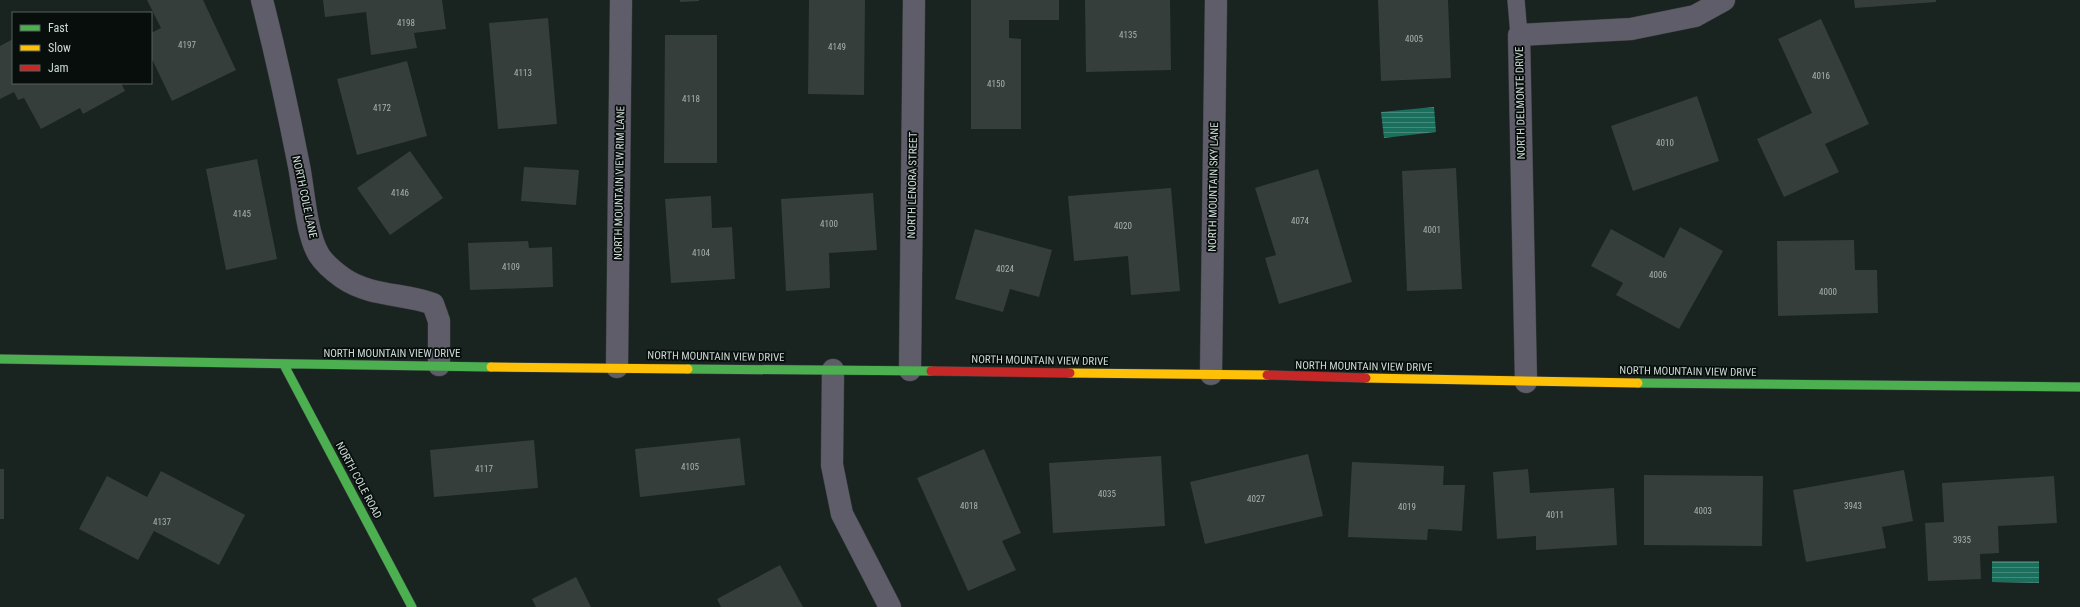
<svg xmlns="http://www.w3.org/2000/svg" width="2080" height="607" font-family="'Roboto Condensed',sans-serif">
<style>
.water{fill:url(#water-rules)}
.building{fill:#363e3b}
.lines{fill:none;stroke-linecap:round;stroke-linejoin:round}
.lane-casing{stroke:#373f3c;stroke-width:18}
.street-casing{stroke:#373f3c;stroke-width:23}
.fast-casing{stroke:#373f3c;stroke-width:10}
.slow-casing{stroke:#373f3c;stroke-width:10}
.jam-casing{stroke:#373f3c;stroke-width:10}
.lane{stroke:#605d6a;stroke-width:17}
.street{stroke:#605d6a;stroke-width:22}
.fast{stroke:#4caf50;stroke-width:9}
.slow{stroke:#ffc107;stroke-width:9}
.jam{stroke:#c62828;stroke-width:9}
.labels{text-anchor:middle;stroke-width:3.5;stroke-linejoin:round;paint-order:stroke}
.number-label{font-size:9px;fill:#a8b3af}
.street-label{font-size:11px;fill:#cedad6;stroke:#070e0c}
</style>
<defs>
<pattern id="water-rules" width="6" height="5" patternUnits="userSpaceOnUse"><rect width="6" height="5" fill="#1a6f5d"/><path d="M0 2.5h6" fill="none" stroke="#458a7b"/></pattern>
</defs>
<rect width="100%" height="100%" fill="#192320"/>
<path class="water" d="M1434,107l2,25 -52,6 -3,-26z
M1992,561h47v22l-47,-1z"/>
<path class="building" d="M147,0h56l33,70 -64,31 -21,-44v-24l10,-5z
M323,0h119l4,29 -32,4 3,15 -46,7 -5,-43 -41,5z
M680,0h19v1l-19,1z
M809,0h56l-1,95 -56,-1z
M971,0h88v20h-50v18l12,1v90h-50z
M1085,0h85l1,70 -85,2z
M1378,0h70l3,78 -70,3z
M1854,0h82v2l-81,6z
M548,18l9,106 -59,5 -9,-106z
M1821,19l48,105 -44,20 14,28 -55,25 -27,-58 55,-26 -34,-74z
M665,35h52v128h-53z
M13,39v44h108l4,8 -42,23 -3,-6 -39,21 -17,-31 -6,2 -4,-8 -14,7v-53z
M407,61l20,75 -70,19 -20,-76z
M1697,96l22,65 -86,30 -22,-65z
M410,151l33,47 -53,37 -33,-47z
M257,159l20,100 -51,11 -20,-101z
M524,167l55,3 -3,35 -55,-4z
M1456,168l6,121 -55,2 -5,-120z
M1318,169l34,113 -73,22 -14,-46 11,-3 -21,-67z
M1171,188l9,103 -49,4 -3,-39 -54,5 -6,-65z
M873,193l4,57 -48,3 1,35 -44,3 -5,-92z
M711,196l1,32 20,-1 3,52 -64,4 -6,-84z
M1680,227l43,24 -44,78 -63,-34 7,-12 -32,-17 20,-37 53,29z
M975,229l77,21 -13,47 -29,-8 -7,23 -48,-13z
M1854,240l1,30h22l1,43 -100,3 -1,-75z
M528,241l1,7 23,-1 1,40 -83,3 -2,-47z
M740,438l5,47 -105,12 -5,-48z
M534,440l4,48 -104,9 -4,-47z
M984,449l37,84 -19,8 14,29 -48,21 -51,-113z
M1308,454l15,62 -118,28 -15,-62z
M1161,456l4,70 -112,7 -4,-70z
M1352,462l92,4 -1,19h22l-3,46 -34,-2 -1,11 -79,-3z
M0,469h4v50h-4z
M1528,469l2,24 84,-5 3,57 -81,5v-14l-39,3 -4,-67z
M1904,470l9,51 -31,6 4,21 -80,14 -13,-72z
M161,471l84,44 -26,50 -65,-34 -16,29 -59,-31 28,-53 40,21z
M1644,475l119,1 -1,70 -118,-1z
M2054,476l3,47 -59,3 1,27 -19,1 1,25 -53,2 -3,-58 19,-1 -2,-39z
M780,565l23,42h-82l-4,-8z
M576,577l15,30h-55l-4,-8z"/>
<g class="lines">
<defs>
<path id="lane" d="M1516,0l3,35"/>
<path id="street" d="M262,0c14,55 26,110 37,166 5,25 7,68 20,89 5,8 17,18 24,23 28,19 61,15 90,26l6,17v44
M617,367l4,-367
M833,370l-1,95 10,49 48,93
M910,370l4,-370
M1211,374l5,-374
M1526,382l-7,-347 112,-6 64,-13 29,-16"/>
<path id="fast" d="M0,359l491,8
M284,365l128,242
M688,369l243,2
M1638,383l442,4"/>
<path id="slow" d="M491,367l197,2
M1070,373l197,2
M1366,378l272,5"/>
<path id="jam" d="M931,371l139,2
M1267,375l99,3"/>
</defs>
<use href="#lane" class="lane-casing"/>
<use href="#street" class="street-casing"/>
<use href="#fast" class="fast-casing"/>
<use href="#slow" class="slow-casing"/>
<use href="#jam" class="jam-casing"/>
<use href="#lane" class="lane"/>
<use href="#street" class="street"/>
<use href="#fast" class="fast"/>
<use href="#slow" class="slow"/>
<use href="#jam" class="jam"/>
</g>
<g class="labels">
<g class="number-label">
<text x="406" y="26">4198</text>
<text x="1128" y="38">4135</text>
<text x="1414" y="42">4005</text>
<text x="187" y="48">4197</text>
<text x="837" y="50">4149</text>
<text x="523" y="76">4113</text>
<text x="1821" y="79">4016</text>
<text x="996" y="87">4150</text>
<text x="691" y="102">4118</text>
<text x="382" y="111">4172</text>
<text x="1665" y="146">4010</text>
<text x="400" y="196">4146</text>
<text x="242" y="217">4145</text>
<text x="1300" y="224">4074</text>
<text x="829" y="227">4100</text>
<text x="1123" y="229">4020</text>
<text x="1432" y="233">4001</text>
<text x="701" y="256">4104</text>
<text x="511" y="270">4109</text>
<text x="1005" y="272">4024</text>
<text x="1658" y="278">4006</text>
<text x="1828" y="295">4000</text>
<text x="690" y="470">4105</text>
<text x="484" y="472">4117</text>
<text x="1107" y="497">4035</text>
<text x="1256" y="502">4027</text>
<text x="969" y="509">4018</text>
<text x="1853" y="509">3943</text>
<text x="1407" y="510">4019</text>
<text x="1703" y="514">4003</text>
<text x="1555" y="518">4011</text>
<text x="162" y="525">4137</text>
<text x="1962" y="543">3935</text>
</g>
<g class="street-label">
<text transform="translate(1520 103) rotate(-91)" y="4">NORTH DELMONTE DRIVE</text>
<text transform="translate(619 183) rotate(-89)" y="4">NORTH MOUNTAIN VIEW RIM LANE</text>
<text transform="translate(912 185) rotate(-89)" y="4">NORTH LENORA STREET</text>
<text transform="translate(1213 187) rotate(-89)" y="4">NORTH MOUNTAIN SKY LANE</text>
<text transform="translate(305 197) rotate(78)" y="4">NORTH COLE LANE</text>
<text x="392" y="357">NORTH MOUNTAIN VIEW DRIVE</text>
<text transform="translate(716 356) rotate(1)" y="4">NORTH MOUNTAIN VIEW DRIVE</text>
<text transform="translate(1040 360) rotate(1)" y="4">NORTH MOUNTAIN VIEW DRIVE</text>
<text transform="translate(1364 366) rotate(1)" y="4">NORTH MOUNTAIN VIEW DRIVE</text>
<text transform="translate(1688 371) rotate(1)" y="4">NORTH MOUNTAIN VIEW DRIVE</text>
<text transform="translate(359 480) rotate(62)" y="4">NORTH COLE ROAD</text>
</g>
</g>
<rect x="12" y="12" width="140" height="72" fill="#070e0c" stroke="#57605d"/>
<rect x="20" y="25" width="20" height="6" fill="#4caf50" stroke="#57605d"/>
<text x="48" y="32" font-size="12" fill="#cedad6">Fast</text>
<rect x="20" y="45" width="20" height="6" fill="#ffc107" stroke="#57605d"/>
<text x="48" y="52" font-size="12" fill="#cedad6">Slow</text>
<rect x="20" y="65" width="20" height="6" fill="#c62828" stroke="#57605d"/>
<text x="48" y="72" font-size="12" fill="#cedad6">Jam</text>
</svg>
